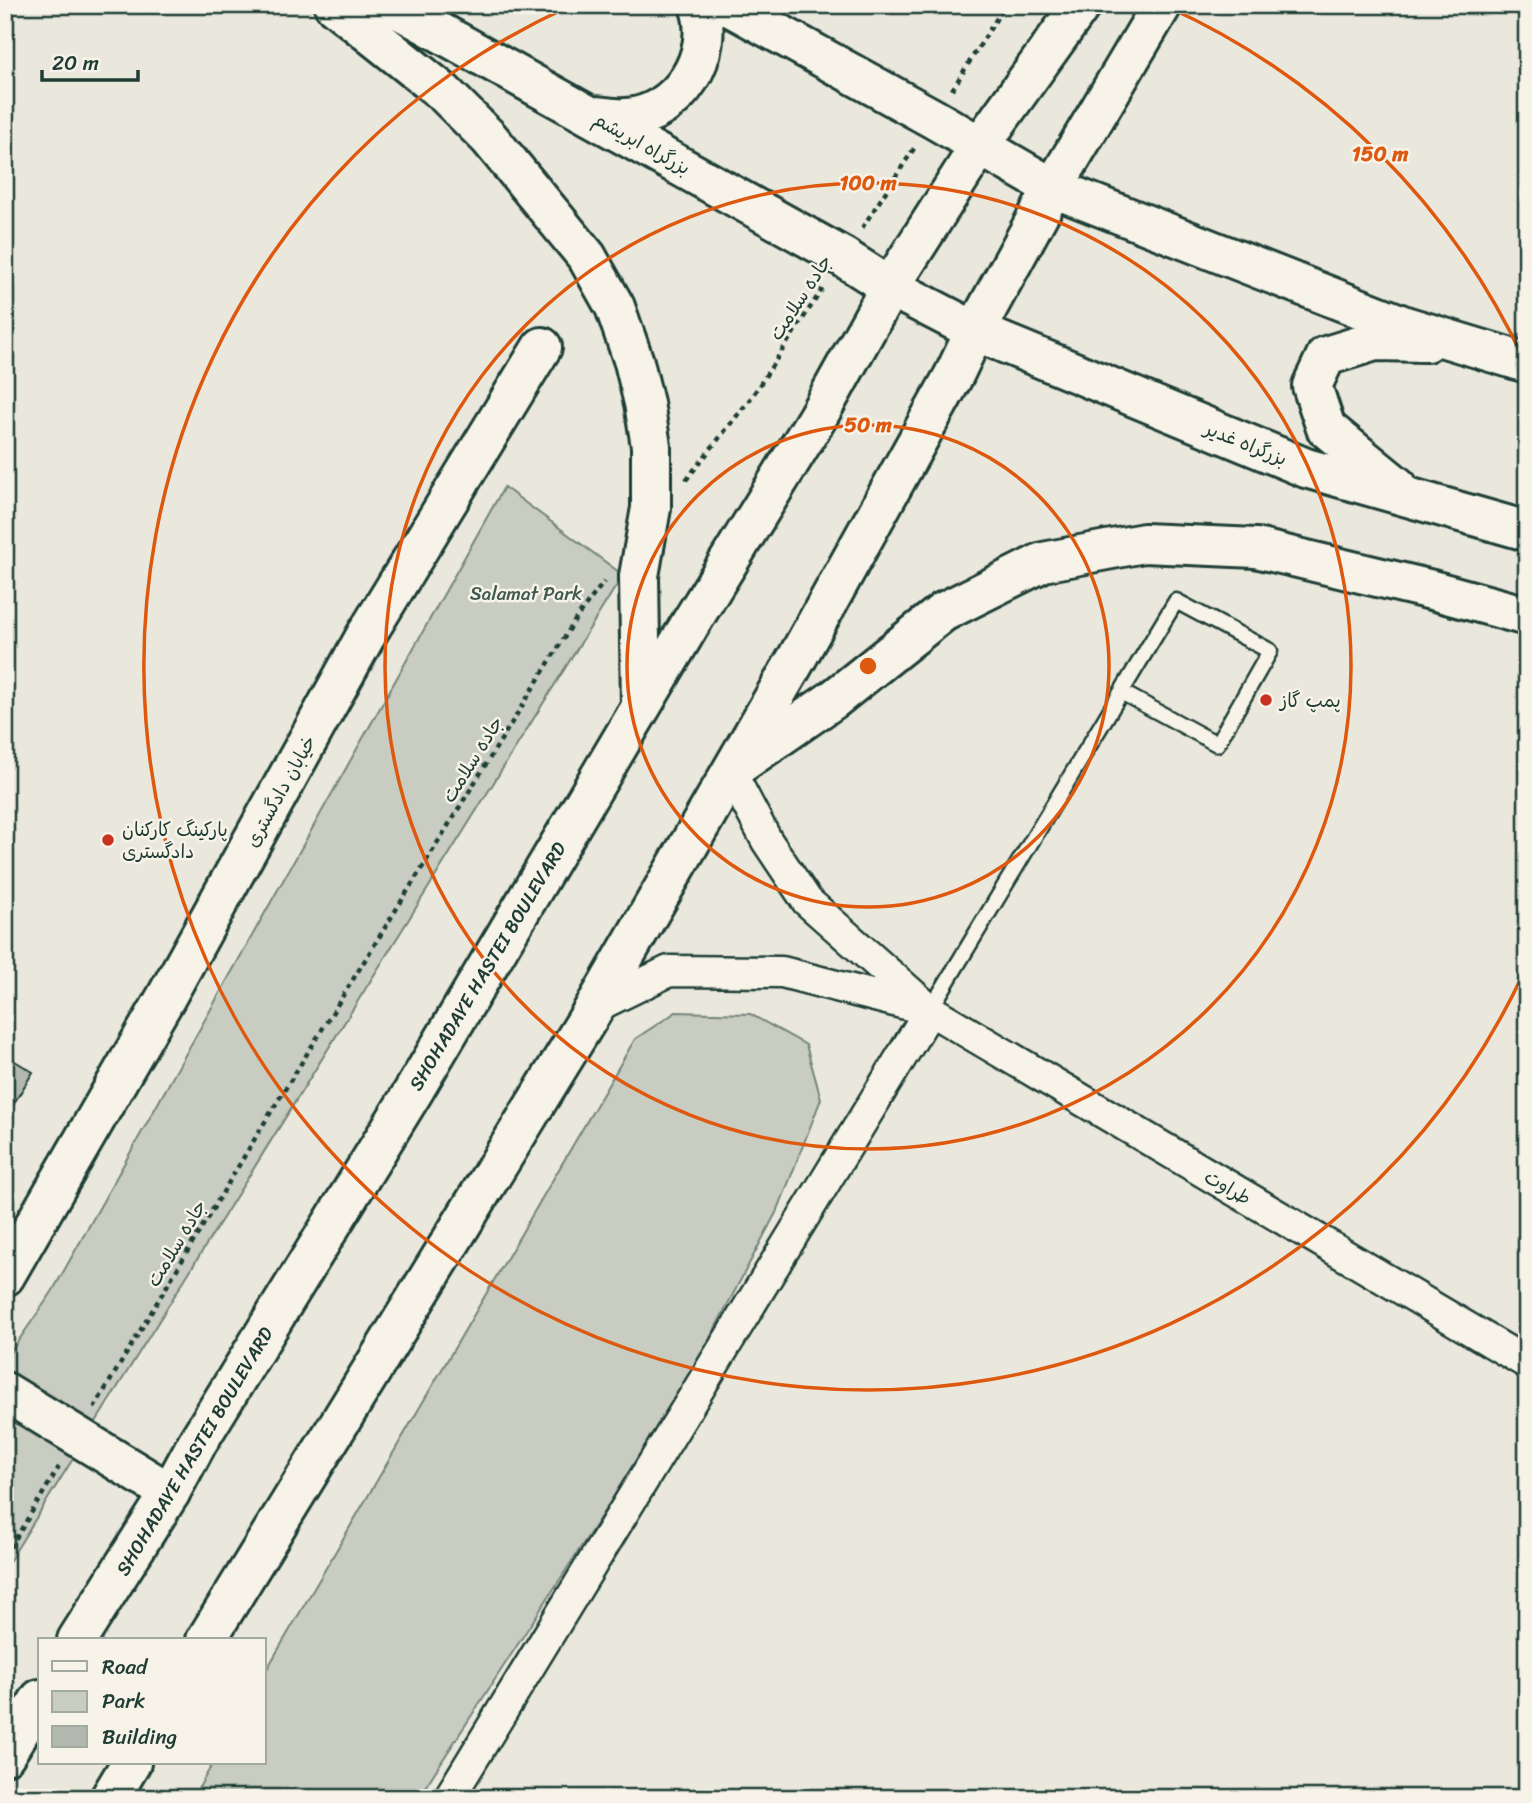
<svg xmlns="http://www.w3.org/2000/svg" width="1532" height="1803" font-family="Sriracha,'Playpen Sans Arabic',sans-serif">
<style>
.green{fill:#c8ccc1;stroke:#74847a;stroke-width:2}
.building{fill:#b2b8ae;stroke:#1f3d34;stroke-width:2}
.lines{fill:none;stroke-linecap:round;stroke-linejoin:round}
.lane-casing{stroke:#1f3d34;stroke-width:19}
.street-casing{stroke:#1f3d34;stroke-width:35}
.secondary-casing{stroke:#1f3d34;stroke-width:44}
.primary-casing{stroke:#1f3d34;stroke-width:44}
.highway-casing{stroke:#1f3d34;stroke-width:44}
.path{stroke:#1f3d34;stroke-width:4.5;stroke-dasharray:5 5;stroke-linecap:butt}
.lane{stroke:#f7f3e8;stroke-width:14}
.street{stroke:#f7f3e8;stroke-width:30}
.secondary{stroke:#f7f3e8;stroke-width:38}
.primary{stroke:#f7f3e8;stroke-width:38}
.highway{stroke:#f7f3e8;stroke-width:38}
.ring{fill:none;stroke:#de580e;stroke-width:3.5}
.poi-dot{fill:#c8321e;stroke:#f7f3e8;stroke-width:2.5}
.labels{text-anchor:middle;stroke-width:5;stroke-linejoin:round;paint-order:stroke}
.street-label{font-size:19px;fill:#1f3d34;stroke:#f7f3e8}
.park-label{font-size:19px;fill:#415a50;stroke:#f7f3e8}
.poi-label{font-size:19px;fill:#1f3d34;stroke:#f7f3e8;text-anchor:start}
.centre{fill:#de580e;stroke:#f7f3e8;stroke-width:3.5}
.ring-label{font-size:21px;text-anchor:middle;font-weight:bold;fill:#de580e;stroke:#f7f3e8;stroke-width:5;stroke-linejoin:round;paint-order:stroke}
</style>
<rect width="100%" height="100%" fill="#eae8dd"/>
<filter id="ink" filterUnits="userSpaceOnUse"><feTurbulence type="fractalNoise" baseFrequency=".0143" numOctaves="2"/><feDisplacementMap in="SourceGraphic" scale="14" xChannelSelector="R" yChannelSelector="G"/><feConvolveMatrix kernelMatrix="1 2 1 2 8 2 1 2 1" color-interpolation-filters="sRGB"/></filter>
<g filter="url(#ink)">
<path class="green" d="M504,487l119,88 -618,993v-208l47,-68z
M676,1012l74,2 56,31 15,54 -42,108 -98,186 -263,405h-225l20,-35h51v-89l371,-635z"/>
<path class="building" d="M5,1055l28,17 -28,46z"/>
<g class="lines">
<defs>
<path id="lane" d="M930,1010l246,-409 94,50 -53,93 -94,-51"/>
<path id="street" d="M730,771l37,70 40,60 123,109 597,353
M595,1007l74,-36 113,1 143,37
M449,1798l481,-788"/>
<path id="secondary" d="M5,1276l160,-277 200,-362 177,-290
M5,1392l165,101"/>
<path id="primary" d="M979,147l102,-142
M1053,188l109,-183"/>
<path id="highway" d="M334,5l109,87 46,46 98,119 28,50 19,55 10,41 7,43v62l-12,68 2,131
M391,5l452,252 47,30 85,44 331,137 221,63
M727,5l207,114 119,69 352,138 122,37
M593,116c10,0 22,3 33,2 53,-3 91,-64 73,-113
M1398,487l-72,-59 -14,-42 14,-30 49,-15 51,1
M740,764l94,-65 109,-87 100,-50 101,-19 112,5 176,42 95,26
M77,1640l93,-147 27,-50 216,-351 279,-471 125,-203 73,-131 89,-140
M206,1640l389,-633 202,-349 157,-283 21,-44 78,-143
M5,1755l35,-56
M110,1798l21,-35"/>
</defs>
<use href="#lane" class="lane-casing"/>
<use href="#street" class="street-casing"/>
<use href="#secondary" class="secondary-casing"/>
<use href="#primary" class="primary-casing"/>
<use href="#highway" class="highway-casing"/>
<path class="path" d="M952,90l53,-85
M862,228l53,-81
M686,480l65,-82 74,-113
M94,1408l169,-283 314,-508 27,-35
M5,1556l54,-89"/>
<use href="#lane" class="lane"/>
<use href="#street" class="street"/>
<use href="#secondary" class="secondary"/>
<use href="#primary" class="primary"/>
<use href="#highway" class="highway"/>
</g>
</g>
<g class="ring">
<circle cx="868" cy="666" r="241"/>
<circle cx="868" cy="666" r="483"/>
<path d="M1524 972A724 724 0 1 1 568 7M1168 7A724 724 0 0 1 1524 360"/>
</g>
<g class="poi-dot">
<circle cx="1266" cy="700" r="7"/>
<circle cx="108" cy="840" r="7"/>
</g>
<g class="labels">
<g class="street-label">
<text transform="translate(642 143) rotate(29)" y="7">بزرگراه ابریشم</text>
<text transform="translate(800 297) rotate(-57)" y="7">جاده سلامت</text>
<text transform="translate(1246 443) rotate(22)" y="7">بزرگراه غدیر</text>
<text transform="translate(472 759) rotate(-58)" y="7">جاده سلامت</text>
<text transform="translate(280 791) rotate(-61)" y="7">خیابان دادگستری</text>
<text transform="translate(487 966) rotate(-59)" y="7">SHOHADAYE HASTEI BOULEVARD</text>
<text transform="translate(1228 1187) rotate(30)" y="7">طراوت</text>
<text transform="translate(176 1243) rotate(-59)" y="7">جاده سلامت</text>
<text transform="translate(194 1451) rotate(-59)" y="7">SHOHADAYE HASTEI BOULEVARD</text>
</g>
<g class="park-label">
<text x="526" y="600">Salamat Park</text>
</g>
<g class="poi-label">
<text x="1280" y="707">پمپ گاز</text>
<text x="122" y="836">پارکینگ کارکنان<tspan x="122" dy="22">دادگستری</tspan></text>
</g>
</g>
<circle cx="868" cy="666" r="10" class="centre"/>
<g class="ring-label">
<text x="1380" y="161">150 m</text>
<text x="868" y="190">100 m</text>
<text x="868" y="432">50 m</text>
</g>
<rect width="1532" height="1803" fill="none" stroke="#f7f3e8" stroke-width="28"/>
<rect x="14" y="14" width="1504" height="1775" fill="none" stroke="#1f3d34" stroke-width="2.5" filter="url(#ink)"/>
<rect x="38" y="1638" width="228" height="126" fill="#f7f3e8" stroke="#a1aaa0" stroke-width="2"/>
<rect x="52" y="1661" width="35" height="10" fill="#f7f3e8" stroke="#a1aaa0" stroke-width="2"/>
<text x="102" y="1674" font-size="21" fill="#1f3d34">Road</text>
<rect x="52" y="1691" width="35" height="21" fill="#c8ccc1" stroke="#a1aaa0" stroke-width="2"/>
<text x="102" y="1708" font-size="21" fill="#1f3d34">Park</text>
<rect x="52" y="1726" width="35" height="21" fill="#b2b8ae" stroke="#a1aaa0" stroke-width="2"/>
<text x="102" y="1744" font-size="21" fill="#1f3d34">Building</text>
<path d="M42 70v10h96v-10" fill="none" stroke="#1f3d34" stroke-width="3.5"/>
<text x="52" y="70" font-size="21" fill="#1f3d34" stroke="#f7f3e8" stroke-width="5" paint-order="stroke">20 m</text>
</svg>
